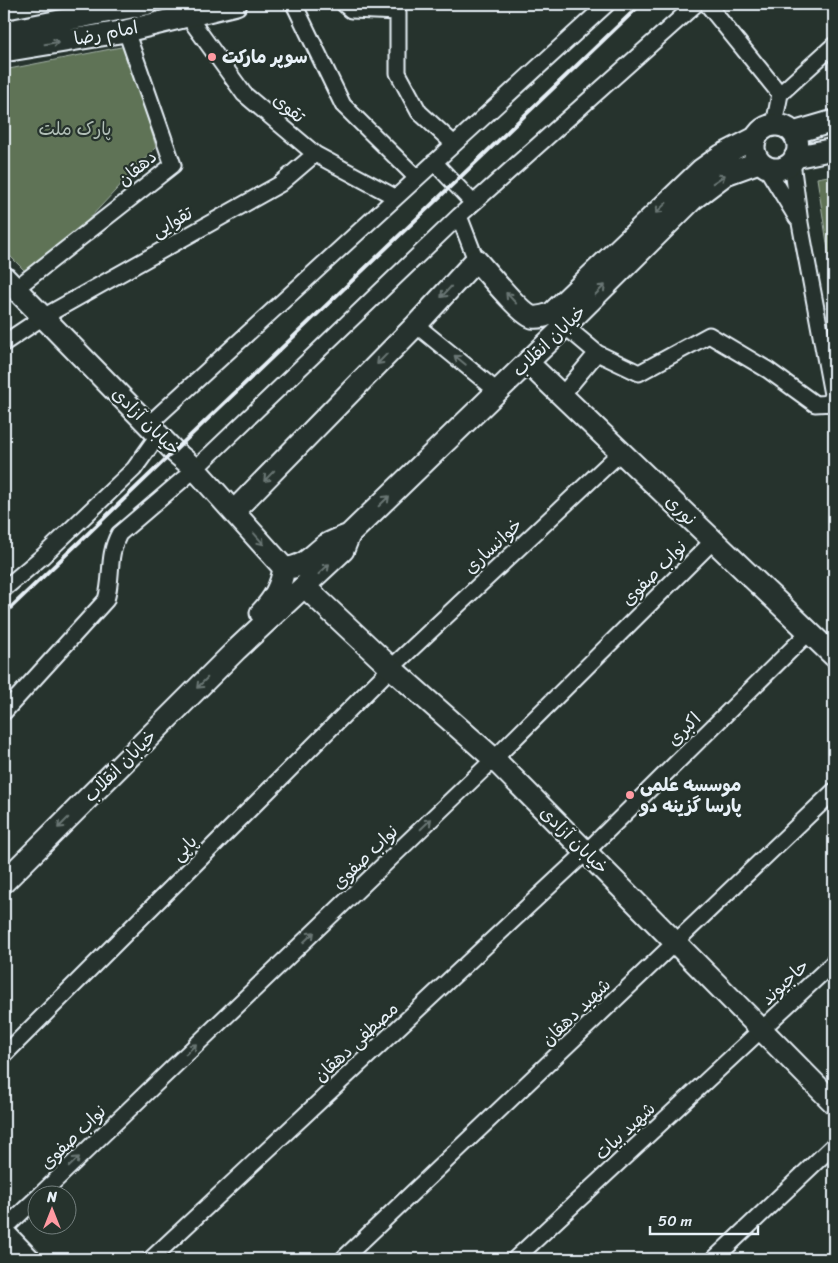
<svg xmlns="http://www.w3.org/2000/svg" width="838" height="1263" font-family="Sriracha,'Playpen Sans Arabic',sans-serif">
<style>
.green{fill:#5f7356;stroke:#a4b2a7}
.lines{fill:none;stroke-linecap:round;stroke-linejoin:round}
.street-casing{stroke:#e8f1f8;stroke-width:19}
.secondary-casing{stroke:#e8f1f8;stroke-width:25}
.street{stroke:#26332d;stroke-width:15}
.secondary{stroke:#26332d;stroke-width:21}
.rail{stroke:#e8f1f8;stroke-width:4}
.oneway{stroke:#6a7674}
.poi-dot{fill:#ff9aa2;stroke:#26332d;stroke-width:2}
.labels{text-anchor:middle;stroke-width:4.5;stroke-linejoin:round;paint-order:stroke}
.street-label{font-size:18px;fill:#e8f1f8;stroke:#26332d}
.poi-label{font-size:18px;font-weight:bold;fill:#e8f1f8;stroke:#26332d;text-anchor:start}
.park-label{font-size:18px;fill:#b1bfb7;stroke:#26332d}
</style>
<rect width="100%" height="100%" fill="#26332d"/>
<filter id="ink" filterUnits="userSpaceOnUse"><feTurbulence type="fractalNoise" baseFrequency=".02" numOctaves="2"/><feDisplacementMap in="SourceGraphic" scale="10" xChannelSelector="R" yChannelSelector="G"/><feConvolveMatrix kernelMatrix="1 2 1 2 8 2 1 2 1" color-interpolation-filters="sRGB"/></filter>
<g filter="url(#ink)">
<path class="green" d="M126,46l30,101 -123,132 -29,-29v-180z
M834,175v114l-17,-111z"/>
<g class="lines">
<defs>
<path id="street" d="M294,4l49,101 74,73
M344,4l7,6 47,2v61l21,39 35,32
M707,4l73,90
M187,15l57,79 71,60 80,43
M774,125l6,-31 54,-49
M434,162l39,41
M792,162l8,61 34,182
M766,167l31,51
M476,260l-17,-44 237,-212
M15,289l158,-124 -47,-134
M416,325l81,66
M565,326l32,27 42,20 70,-38 59,35 47,34 19,-1
M4,343l39,-26 237,-133 35,-30
M562,395l35,-42
M149,424l458,-420
M4,589l39,-33 91,-87 25,-35
M4,712l102,-112c7,-23 1,-44 13,-66l76,-65 264,-253
M4,1055l387,-387 230,-216
M39,1196l455,-437 219,-218
M4,1229l34,-32
M151,1259l435,-407 223,-220
M343,1259l491,-468
M515,1259l319,-297
M714,1259l120,-114"/>
<path id="secondary" d="M4,32l142,-28
M4,51l122,-20 110,-27
M754 147a22 22 0 1 1 44 0a22 22 0 1 1-44 0Z
M793,133l41,-12
M795,157l39,-8
M4,277l171,175 20,17 89,99
M528,363l306,293
M234,511l182,-186 60,-65c10,11 45,54 56,57 8,1 13,-1 20,-4l149,-143 21,-15 33,-17
M284,568c20,0 27,-12 42,-23 7,-4 15,-7 23,-10l216,-209 128,-127 33,-25 33,-12
M305,587l86,81 103,91 340,344
M261,613c13,-14 20,-26 23,-45
M4,882l233,-233 106,-99 6,-15
M4,1233l25,26"/>
</defs>
<use href="#street" class="street-casing"/>
<use href="#secondary" class="secondary-casing"/>
<use href="#street" class="street"/>
<use href="#secondary" class="secondary"/>
<path class="rail" d="M4,614l637,-610"/>
</g>
<defs><path id="oneway-shaft" d="M-6 0H5M1.5-3L5.5 0L1.5 3" fill="none" stroke-width="1.6" stroke-linecap="round" stroke-linejoin="round" transform="scale(1.25)"/></defs>
<g class="oneway">
<use href="#oneway-shaft" transform="translate(52 43) rotate(-9)"/>
<use href="#oneway-shaft" transform="translate(719 179) rotate(-33)"/>
<use href="#oneway-shaft" transform="translate(661 208) rotate(137)"/>
<use href="#oneway-shaft" transform="translate(600 290) rotate(-45)"/>
<use href="#oneway-shaft" transform="translate(446 292) rotate(133)"/>
<use href="#oneway-shaft" transform="translate(511 298) rotate(-133)"/>
<use href="#oneway-shaft" transform="translate(382 359) rotate(134)"/>
<use href="#oneway-shaft" transform="translate(460 360) rotate(-141)"/>
<use href="#oneway-shaft" transform="translate(269 476) rotate(134)"/>
<use href="#oneway-shaft" transform="translate(384 501) rotate(-44)"/>
<use href="#oneway-shaft" transform="translate(259 539) rotate(49)"/>
<use href="#oneway-shaft" transform="translate(324 569) rotate(-43)"/>
<use href="#oneway-shaft" transform="translate(202 683) rotate(135)"/>
<use href="#oneway-shaft" transform="translate(63 823) rotate(135)"/>
<use href="#oneway-shaft" transform="translate(426 824) rotate(-44)"/>
<use href="#oneway-shaft" transform="translate(309 937) rotate(-44)"/>
<use href="#oneway-shaft" transform="translate(191 1049) rotate(-44)"/>
<use href="#oneway-shaft" transform="translate(74 1162) rotate(-44)"/>
</g>
</g>
<g class="poi-dot">
<circle cx="212" cy="57" r="5"/>
<circle cx="630" cy="795" r="5"/>
</g>
<g class="labels">
<g class="street-label">
<text transform="translate(106 33) rotate(-11)" y="6">امام رضا</text>
<text transform="translate(289 108) rotate(40)" y="6">تقوی</text>
<text transform="translate(137 168) rotate(-40)" y="6">دهقان</text>
<text transform="translate(172 222) rotate(-29)" y="6">تقوایی</text>
<text transform="translate(549 341) rotate(-44)" y="6">خیابان انقلاب</text>
<text transform="translate(146 421) rotate(45)" y="6">خیابان آزادی</text>
<text transform="translate(681 510) rotate(44)" y="6">نوری</text>
<text transform="translate(493 546) rotate(-43)" y="6">خوانساری</text>
<text transform="translate(654 573) rotate(-45)" y="6">نواب صفوی</text>
<text transform="translate(684 729) rotate(-45)" y="6">اکبری</text>
<text transform="translate(120 766) rotate(-45)" y="6">خیابان انقلاب</text>
<text transform="translate(574 840) rotate(45)" y="6">خیابان آزادی</text>
<text transform="translate(184 848) rotate(-45)" y="6">پاپی</text>
<text transform="translate(365 857) rotate(-44)" y="6">نواب صفوی</text>
<text transform="translate(785 982) rotate(-43)" y="6">حاجیوند</text>
<text transform="translate(576 1012) rotate(-44)" y="6">شهید دهقان</text>
<text transform="translate(356 1042) rotate(-43)" y="6">مصطفی دهقان</text>
<text transform="translate(625 1131) rotate(-43)" y="6">شهید بیات</text>
<text transform="translate(73 1137) rotate(-44)" y="6">نواب صفوی</text>
</g>
<g class="poi-label">
<text x="222" y="63">سوپر مارکت</text>
<text x="640" y="791">موسسه علمی<tspan x="640" dy="21">پارسا گزینه دو</tspan></text>
</g>
<g class="park-label">
<text x="75" y="135">پارک ملت</text>
</g>
</g>
<rect width="838" height="1263" fill="none" stroke="#26332d" stroke-width="20"/>
<rect x="10" y="10" width="818" height="1243" fill="none" stroke="#e8f1f8" stroke-width="2" filter="url(#ink)"/>
<g transform="translate(52 1210)"><circle r="24" fill="#26332d" stroke="#747f7e"/>
<path d="M0-4L9 19L0 12L-9 19Z" fill="#ff9aa2"/>
<text y="-8" font-size="14" font-weight="bold" text-anchor="middle" fill="#e8f1f8">N</text>
</g>
<path d="M650 1226v8h108v-8" fill="none" stroke="#e8f1f8" stroke-width="2.5"/>
<text x="658" y="1226" font-size="15" fill="#e8f1f8" stroke="#26332d" stroke-width="4" paint-order="stroke">50 m</text>
</svg>
